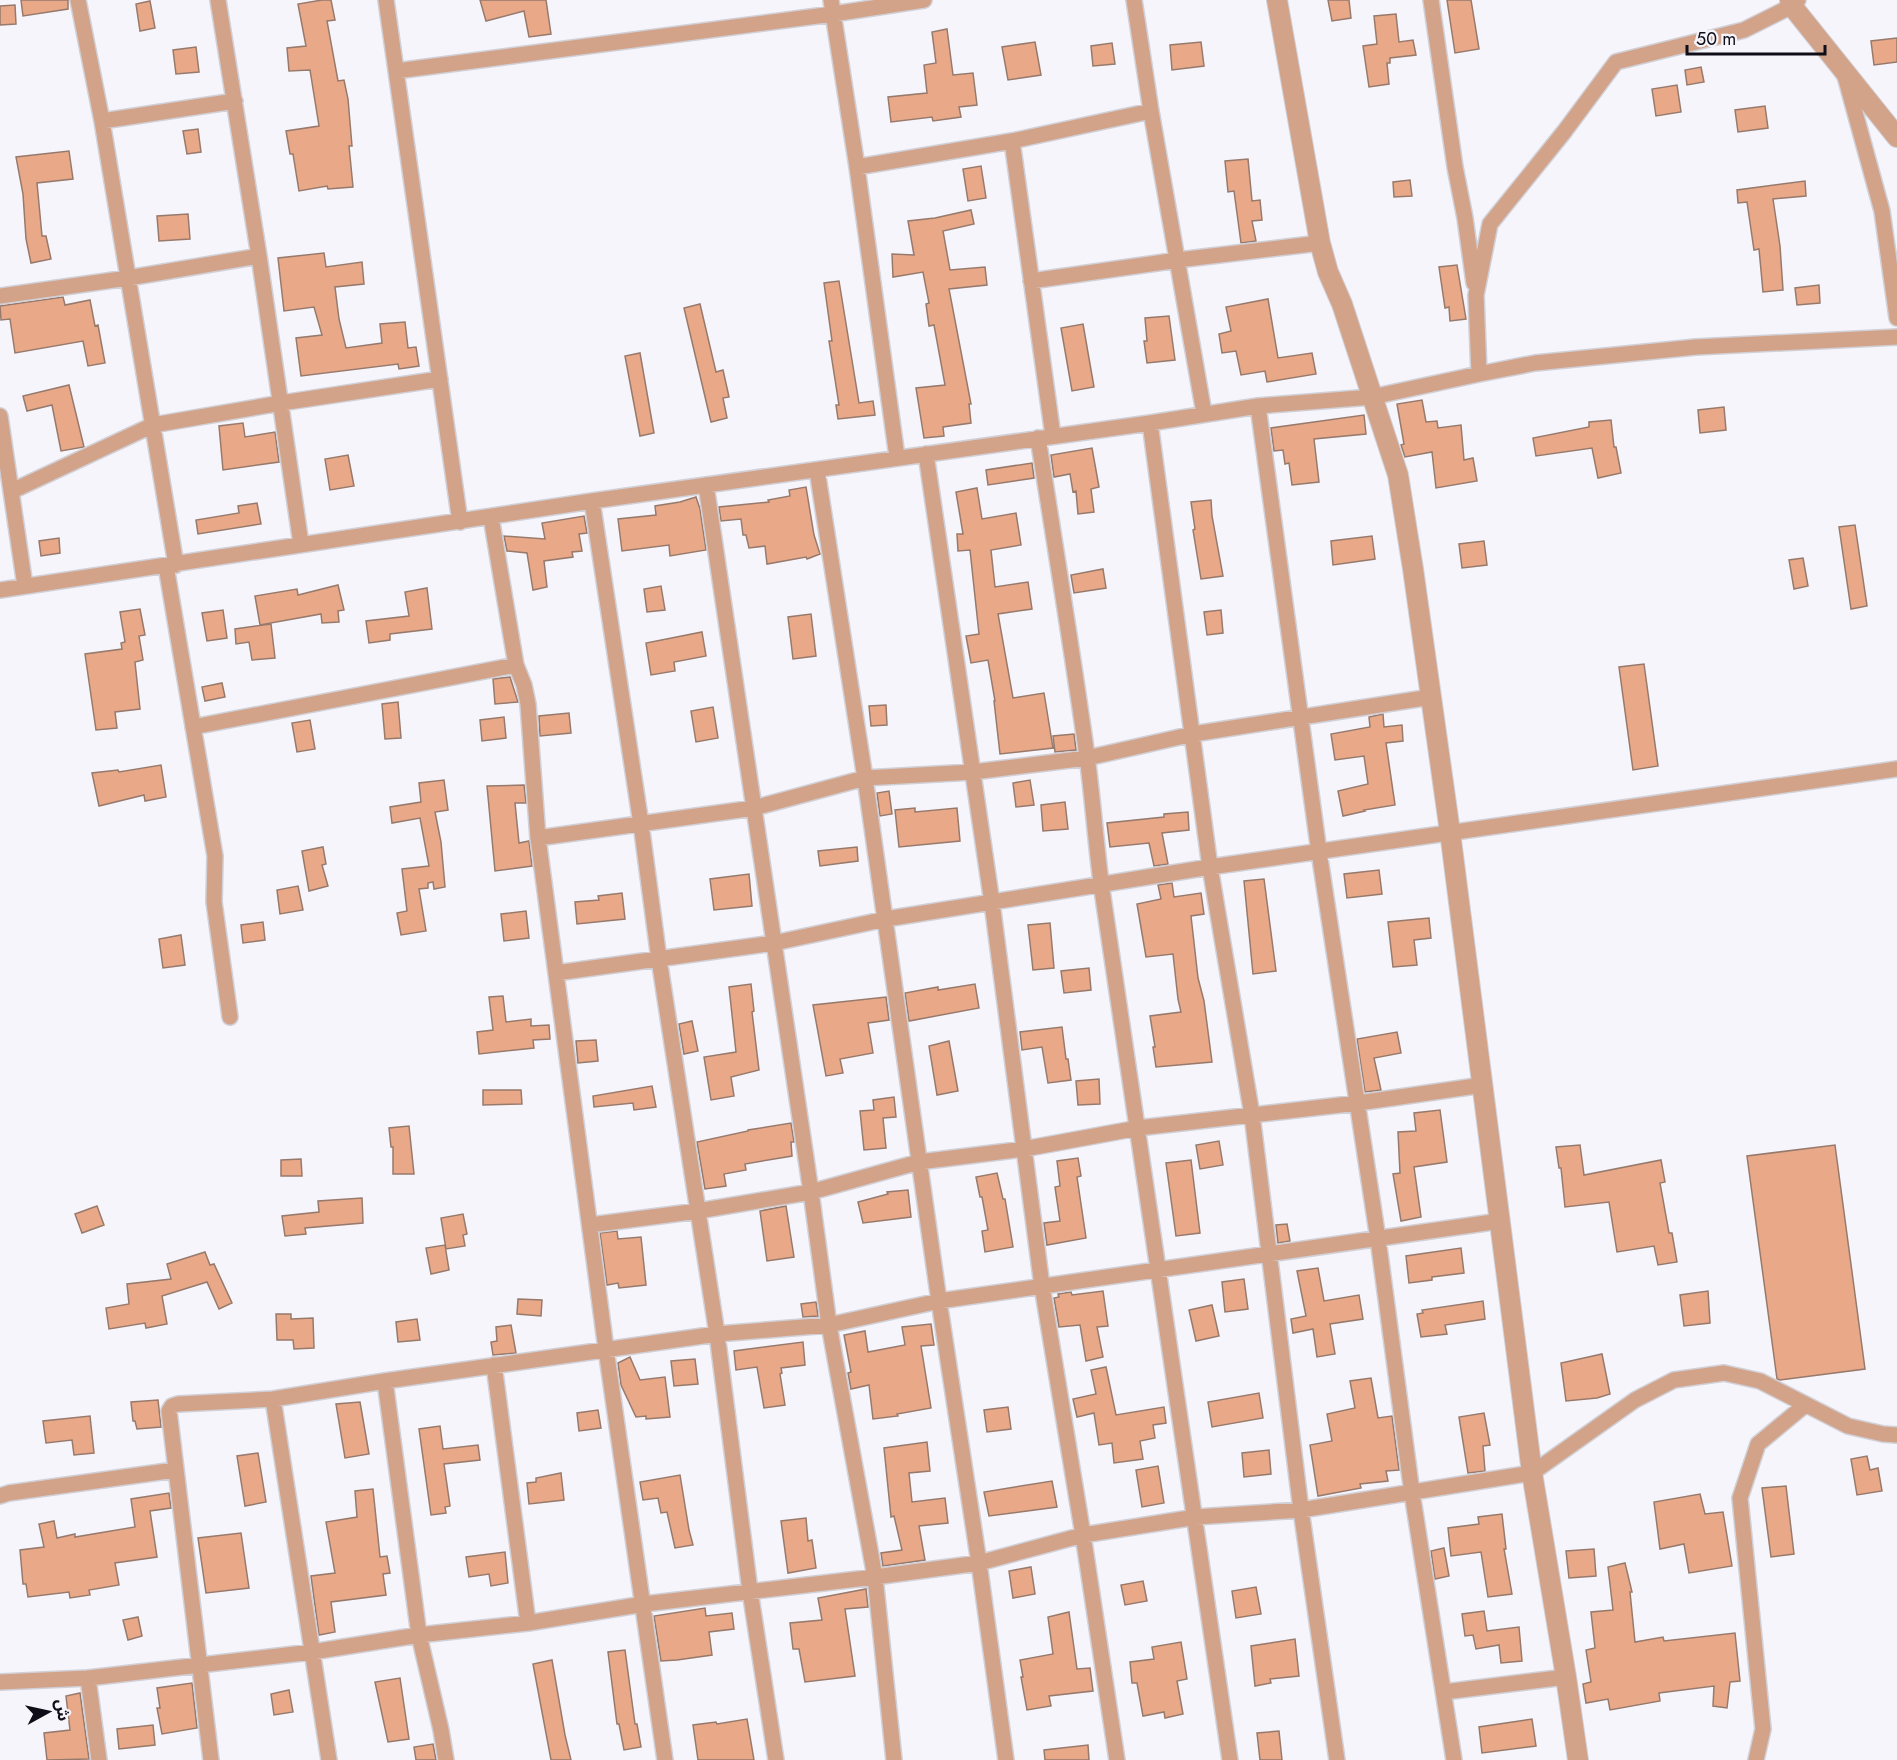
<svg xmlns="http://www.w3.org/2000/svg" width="1897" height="1760" font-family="Jost,'Noto Sans Arabic',sans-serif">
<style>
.building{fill:#e9a989;stroke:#977a6c;stroke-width:1.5}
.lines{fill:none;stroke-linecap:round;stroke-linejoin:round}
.minor-casing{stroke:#d1d0d7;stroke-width:18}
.tertiary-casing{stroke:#d1d0d7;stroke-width:22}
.minor{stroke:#d2a389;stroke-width:15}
.tertiary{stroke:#d2a389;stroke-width:20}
</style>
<rect width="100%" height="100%" fill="#f6f5fc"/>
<path class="building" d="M21,0h47v9l-45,7z
M322,0h9l4,20 -8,1 11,60 6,-1 4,19 4,47h-3l4,41 -25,2 -1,-3 -28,5 -6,-37h-3l-4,-23 33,-5 -9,-56 -21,1 -2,-23 19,-2 -8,-42z
M480,0h66l5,34 -22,3 -5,-26 -38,10z
M1328,0h21l2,18 -19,3z
M1447,0h24l8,49 -24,4z
M150,1l5,27 -15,3 -4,-27z
M15,5l1,19 -16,1v-19z
M1396,14l3,28 14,-2 3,15 -26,3v5h-3l2,21 -20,3 -6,-41 14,-2 -3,-28z
M947,29l6,46 20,-2 4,32 -18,2 2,10 -28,4 -1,-4 -41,5 -3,-25 39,-4 -3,-28 12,-2 -4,-31z
M1897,38v24l-23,3 -3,-24z
M1035,42l6,33 -33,5 -6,-33z
M1201,42l3,24 -32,4 -2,-25z
M1112,43l3,21 -22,2 -2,-20z
M196,47l3,25 -23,2 -3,-24z
M1701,67l3,15 -17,3 -2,-15z
M1677,85l4,27 -25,4 -4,-27z
M1765,106l3,22 -30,4 -3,-22z
M198,129l3,23 -14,2 -4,-23z
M69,151l4,28 -36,4 5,53h4l5,23 -20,4 -5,-24 -3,-45 -7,-37z
M1248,159l4,42 8,-1 2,20 -10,1 4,20 -15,2 -7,-52 -6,1 -3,-31z
M981,166l5,32 -18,3 -5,-32z
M1410,180l2,16 -18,1 -1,-15z
M1805,181l1,15 -33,3 7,47 3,44 -20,2 -4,-43 -5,1 -7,-48 -9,1 -1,-13z
M971,210l3,14 -31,7 7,39 35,-3 2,18 -38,4 22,115h-2l2,19 -28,4 1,9 -20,2 -8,-50 29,-3 -11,-60 -5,1 -3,-22 3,-1 -6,-31 -30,5 -1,-23 22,1 -6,-34 27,-3z
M188,214l2,25 -31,2 -2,-25z
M324,253l2,14 36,-5 2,22 -29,3 4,32 7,29 36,-5 -2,-19 25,-2 3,26 8,-1 3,19 -20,3 -1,-5 -97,12 -5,-38 26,-3 -8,-28 -30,4 -6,-53z
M1457,265l9,54 -16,2 -1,-14 -4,1 -6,-41z
M839,281l20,122 14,-2 2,14 -37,4 -2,-14h3l-10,-64h3l-8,-58z
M1819,285l1,18 -23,2 -2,-17z
M63,297l2,8 25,-5 5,26 3,-1 7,38 -17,3 -5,-25 -68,12 -5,-34 -9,1 -1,-14z
M1268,299l10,59 34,-5 4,21 -49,8 -2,-11 -24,4 -5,-24 -14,2 -3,-19 12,-3 -5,-24z
M700,304l16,68 7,-2 6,27 -6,1 4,20 -16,4 -27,-114z
M1169,316l6,44 -28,3 -3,-22h3l-2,-23z
M1083,324l11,63 -22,4 -11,-63z
M640,353l14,80 -14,3 -15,-80z
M69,385l15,62 -23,4 -9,-46 -25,6 -4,-15z
M1422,400l4,22 11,-1 1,7 23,-3 3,35 9,-2 4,23 -41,7 -4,-36 -27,5 -4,-12 3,-1 -7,-40z
M1724,407l2,23 -26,3 -2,-23z
M1364,415l2,19 -52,5 5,43 -27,3 -3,-22 -4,1 -2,-14 -9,1 -3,-23z
M1611,420l3,27h2l5,26 -23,5 -6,-30 -56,8 -3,-18 56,-11v-5z
M243,423l2,14 30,-5 4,30 -56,8 -4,-44z
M1092,448l7,39 -8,2 3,23 -16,2 -2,-23 -3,1 -3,-18 -16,3 -3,-22z
M348,455l6,31 -24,4 -5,-31z
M1032,463l2,15 -46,7 -2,-15z
M806,487l8,48 6,19 -13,5 -1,-2 -39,7 -2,-18 -16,2 -3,-13h-3l-2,-16 -20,2 -2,-14 50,-5 -1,-2 22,-4 -1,-6z
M977,488l5,31 34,-6 5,32 -30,5 4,37 33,-5 4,27 -34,5 15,84 31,-5 9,55 -53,6 -6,-53h1l-7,-41 -17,3 -5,-27 13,-2 -9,-84 -12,1 -1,-17h6l-7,-42z
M696,497l4,12 6,41 -36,6 -1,-11 -47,6 -4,-32 38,-4 -1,-9 25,-4z
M1211,500l1,16 11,60 -22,3 -8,-49 2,-1 -4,-27z
M257,503l4,21 -63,10 -2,-14 43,-7 -1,-7z
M584,516l3,17 -8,1 3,17 -10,1 1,5 -29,4 3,26 -14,3 -6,-37 -20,-2 -3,-15 41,3 -3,-16z
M1855,525l12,81 -16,3 -12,-82z
M1372,536l3,23 -42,6 -2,-24z
M59,538l1,15 -19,3 -2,-15z
M1484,541l3,24 -25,3 -3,-24z
M1803,558l5,28 -14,3 -5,-29z
M1103,569l3,19 -32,5 -3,-18z
M338,585l6,25 -6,1 1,11 -17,1 -1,-9 -61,11 -5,-29 42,-7 1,6z
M661,586l4,24 -18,2 -3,-23z
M427,588l5,41 -42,5v6l-21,3 -3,-22 43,-5 -4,-24z
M140,609l5,26 -6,1 4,24 -8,2 5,47 -25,3 2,16 -21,2 -11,-76 37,-5 -1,-6 4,-1 -5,-30z
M223,610l4,28 -20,3 -5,-28z
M1221,610l2,23 -16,2 -3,-23z
M811,614l5,42 -23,3 -5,-42z
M271,624l4,34 -23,2 -3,-18 -13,2 -1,-15z
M702,632l4,24 -32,6 1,9 -24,4 -5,-32z
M1644,664l14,102 -25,4 -14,-103z
M510,677l8,25 -23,2 -2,-25z
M222,683l3,14 -20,4 -3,-14z
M398,702l3,36 -16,1 -3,-35z
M886,705l1,20 -16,1 -2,-20z
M713,707l5,31 -22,4 -5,-31z
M569,713l2,20 -31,3 -1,-20z
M1383,714l1,13 18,-2 1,16 -17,2 9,62 -31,5 1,1 -22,5 -5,-25 30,-7 -4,-28 -29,4 -4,-26 39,-7 -1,-10z
M504,717l2,21 -24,3 -2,-21z
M310,720l5,29 -18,3 -5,-29z
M1074,734l2,16 -21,2 -2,-16z
M161,765l5,32 -21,4 -1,-6 -45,11 -7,-33 26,-3 1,2z
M444,780l4,30 -13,2 6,30 4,45 -11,2 -1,-7 -5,1v5l-9,1 7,42 -25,4 -4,-22 10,-2 -5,-42 27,-3 -9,-48 -28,5 -2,-16 31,-5 -2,-19z
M1030,780l4,25 -18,2 -3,-24z
M524,785l2,18h-11l4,40 10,-2 3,25 -37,5 -8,-85z
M889,791l3,23 -12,2 -3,-23z
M1065,802l3,27 -25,2 -2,-26z
M915,808v4l42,-4 3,33 -61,6 -4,-37z
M1188,812l1,18 -27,3 6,31 -14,2 -5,-23 -39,4 -3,-24 57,-6v-3z
M323,847l3,17 -4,1 6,21 -19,5 -7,-40z
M857,847l1,14 -38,5 -2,-15z
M1379,870l3,24 -35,4 -3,-24z
M749,874l3,32 -38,4 -4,-31z
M1264,879l12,92 -23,3 -9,-93z
M1172,883l2,14 27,-4 3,21 -13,2 7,62 6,23 8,61 -56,5 -3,-20h2l-5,-31 31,-4 -3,-13 -5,-45 -27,3 -9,-53 24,-5 -3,-14z
M298,886l5,24 -23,4 -3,-24z
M622,893l3,26 -48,5 -2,-22 24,-2 -1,-4z
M526,911l3,27 -25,3 -3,-27z
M1429,918l2,20 -17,2 3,25 -24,2 -5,-45z
M263,922l2,18 -22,3 -2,-18z
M1050,923l4,45 -21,2 -5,-45z
M181,935l4,30 -22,3 -4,-29z
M1089,968l2,22 -27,3 -3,-22z
M751,984l3,27 -2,1 7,58 -28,7 3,19 -23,4 -7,-43 32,-5 -7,-65z
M975,984l4,24 -70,13 -4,-28 33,-6v3z
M503,996l3,26 25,-3v7l18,-1 1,14 -17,1 1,8 -55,6 -2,-22 16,-2 -4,-33z
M886,997l3,23 -21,3 5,30 -33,6 3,14 -17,3 -13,-71z
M692,1021l6,30 -14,3 -5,-30z
M1062,1027l4,32h2l3,21 -23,3 -6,-36 -20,3 -2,-18z
M1397,1032l4,21 -27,5 7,32 -16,2 -8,-53z
M596,1040l2,21 -20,2 -2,-22z
M949,1041l9,50 -21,4 -8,-49z
M1099,1079l1,25 -22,1 -2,-24z
M652,1086l4,21 -22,3 -1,-7 -39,4 -1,-11z
M483,1090h38l1,14 -39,1z
M894,1097l2,20 -13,1 3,30 -22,2 -4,-39 14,-1 -1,-10z
M1440,1110l7,52 -33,5 7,50 -20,4 -8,-47 7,-1 -2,-41 18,-1 -2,-18z
M791,1123l3,19h-3l1,14 -47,8 1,6 -22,4 2,12 -21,3 -8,-47 51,-11v-1z
M409,1126l5,48h-21v-27h-2l-2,-19z
M1219,1141l4,24 -23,4 -4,-24z
M1580,1145l4,30 77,-15 4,22 -5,1 9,50h3l5,29 -19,3 -4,-19 -37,6 -8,-50 -44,5 -4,-39h-2l-3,-21z
M1835,1145l30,224 -85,11 -3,-1 -30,-223z
M1078,1158l3,18 -4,1 9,61 -39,7 -3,-22 16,-2 -5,-34 5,-1 -3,-25z
M301,1159l1,17h-21v-16z
M1191,1160l9,73 -24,3 -10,-73z
M997,1173l6,26h2l8,48 -28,5 -3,-21 6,-1 -6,-33h-2l-4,-20z
M908,1190l3,27 -48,6 -5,-21 30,-8 -1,-2z
M362,1198l1,25 -58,5 1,6 -21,2 -3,-20 37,-4 -1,-11z
M97,1206l7,19 -22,8 -7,-19z
M786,1206l8,51 -27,4 -7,-50z
M463,1214l4,20 -4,1 2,11 -19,3 -5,-31z
M1287,1224l3,17 -12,2 -2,-18z
M617,1231l1,8 23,-2 5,48 -27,3 -1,-5 -11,2 -7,-52z
M445,1245l4,25 -18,4 -5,-26z
M1461,1248l3,25 -32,4v3l-23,3 -3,-27z
M205,1252l5,13 4,-1 18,39 -13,6 -12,-27 -45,14 5,28 -21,4 -1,-5 -36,6 -3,-21 23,-4 -2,-20 44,-5 -4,-15z
M1318,1268l6,33 35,-6 4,24 -33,5 5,30 -18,3 -4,-28 -20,4 -2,-14 15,-3 -9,-45z
M1244,1279l4,30 -23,3 -3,-30z
M1103,1291l5,35 -11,1 6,30 -17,4 -6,-36 -21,2 -5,-29 5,-1 -1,-3 13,-2 1,3z
M1708,1291l2,32 -26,3 -4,-31z
M518,1299l24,1 -1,16 -24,-2z
M1483,1301l2,18 -40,6 2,9 -26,3 -4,-23 6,-1 -1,-3z
M816,1302l2,14 -15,1 -2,-13z
M1212,1305l7,31 -23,5 -7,-31z
M276,1314h15v5l22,-1 1,30 -20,1 -1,-9h-16z
M417,1319l3,21 -22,2 -2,-20z
M931,1324l3,21 -13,1 10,62 -34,6 1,2 -25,3 -4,-34 -18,4 -3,-16 3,-1 -7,-37 21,-4 3,21 37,-7 -3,-18z
M511,1325l5,28 -23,2 -2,-13 6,-1 -1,-14z
M803,1342l2,23 -24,3 1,5 -2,1 5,31 -21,3 -7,-41 -21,3 -2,-19z
M1602,1354l8,40 -13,4 -31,3 -5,-38z
M630,1357l10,23 25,-3 5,40 -24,2v-3l-10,1 -15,-32 -3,-22z
M695,1359l3,25 -24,2 -3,-25z
M1106,1367l10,48 48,-8 2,16 -13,2 2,13 -15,3 3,18 -29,4 -2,-20 -13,2 -5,-32 -17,4 -4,-18 23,-5 -5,-24z
M1371,1378l7,40 14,-2 7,54 -13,1 2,10 -28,3 1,4 -43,8 -8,-51 22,-4 -5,-27 28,-6 -5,-27z
M1259,1393l4,25 -51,9 -4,-25z
M158,1400l3,27 -24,2 -2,-8h-2l-2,-19z
M360,1402l9,52 -24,4 -9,-54z
M1008,1407l3,22 -24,3 -3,-22z
M598,1410l3,18 -22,3 -2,-18z
M1484,1413l6,32 -7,1 2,25 -17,2 -9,-56z
M90,1416l4,37 -20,2 -2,-15 -26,3 -3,-22z
M440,1426l3,23 35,-4 2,15 -36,4 6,42 -5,1 1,6 -15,2 -12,-86z
M927,1442l3,29 -21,2 3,29 33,-4 3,25 -29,3 6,34 -42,6 -2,-13 21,-3 -8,-34 -3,1 -7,-69z
M1269,1450l2,24 -27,3 -2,-24z
M258,1453l8,49 -21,4 -8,-50z
M1867,1456l3,14 8,-2 4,23 -25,4 -6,-36z
M1158,1466l6,37 -22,4 -6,-37z
M561,1473l3,27 -35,4 -2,-21 9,-1v-4z
M680,1475l9,55 4,15 -18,3 -8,-36 -6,1 -3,-15 -15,2 -3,-18z
M1052,1481l5,26 -68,9 -5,-24z
M1786,1486l8,68 -23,3 -9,-69z
M373,1489l7,68 7,-1 3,17 -7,1 3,21 -55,7 4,30 -16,3 -8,-59 24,-3 -9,-51 31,-5 -2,-26z
M169,1493l2,15 -21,3 7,46 -42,6 4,22 -30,5 1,5 -20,3 -1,-6 -41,5 -2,-13h-3l-3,-34 24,-3 -5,-23 15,-3 3,17 18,-4v3l60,-10 -4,-28z
M1700,1494l5,20 18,-2 9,54 -43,7 -5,-29 -24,5 -6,-47z
M1502,1514l4,35h-2l8,45 -24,3 -7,-45 -30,4 -3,-28 31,-4 -1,-7z
M806,1518l2,23 4,-1 4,28 -28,5 -7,-52z
M241,1533l8,55 -43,5 -8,-55z
M1444,1548l5,28 -14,3 -4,-28z
M1594,1549l2,27 -27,2 -3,-27z
M505,1552l3,31 -17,3 -2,-12 -20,3 -3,-20z
M1625,1563l7,29h-2l5,50 28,-5 1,4 71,-8 5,48 -10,1 -3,26 -14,-2 1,-20 -55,7 1,8 -50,9 -2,-11 -22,4 -3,-19 8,-2 -5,-32 9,-2 -4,-36 22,-2 -5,-43z
M1031,1567l4,27 -22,4 -4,-27z
M1143,1581l4,20 -22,4 -4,-20z
M1256,1587l5,27 -25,4 -4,-27z
M866,1589l2,18 -23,2 10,67 -50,6 -6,-33h-6l-3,-26 32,-3 -4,-22z
M705,1608l1,8 26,-3 2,16 -25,3 3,23 -35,5 -16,1 -7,-45z
M1484,1611l3,20 32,-4 3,34 -21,2 -2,-18 -23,4 -3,-14 -8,1 -3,-22z
M1069,1612l8,57 13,-1 3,23 -44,5 2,10 -24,4 -6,-33h2l-3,-17 33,-6 -5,-37z
M138,1617l4,19 -14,4 -5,-20z
M1295,1639l4,37 -29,3 1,4 -16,3 -4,-40z
M1181,1642l6,37 -10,2 6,33 -18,4 -1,-6 -21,4 -6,-33h-5l-2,-21 24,-3 -2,-12z
M625,1650l10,74h2l4,23 -17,3 -5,-26h-2l-9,-72z
M552,1660l13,75 6,25h-20l-18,-96z
M400,1678l9,61 -21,3 -13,-60z
M192,1683l5,45 -35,6 -5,-26h3l-3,-20z
M289,1690l4,22 -19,3 -3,-21z
M80,1693l9,66 -42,1 -3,-27 26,-3 -4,-34z
M747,1719l7,41h-56l-5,-35 23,-3 1,2z
M1532,1719l4,27 -54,7 -3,-26z
M153,1725l2,20 -36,4 -2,-20z
M1279,1731l3,29h-22l-3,-27z
M433,1744l3,16h-20l-2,-13z
M1088,1745l1,15h-44l-1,-10z"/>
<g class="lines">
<defs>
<path id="minor" d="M78,0l24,121 74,444
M218,0l41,256 42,288
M386,0l74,522
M831,0l26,167 40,290
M1134,0l17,111 53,302
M1431,0l24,167 10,51 9,65
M396,71l437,-57 91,-14
M1845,76l37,135 15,107
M102,121l133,-20
M1012,141l41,295
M857,167l155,-26 139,-30
M1031,281l147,-21 142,-17
M0,296l128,-18 131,-22
M1479,374l56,-11 161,-16 201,-10
M1258,406l61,446 59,387 34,254 42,267
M0,416l25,170
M1150,423l60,444 42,248 49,395 36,250
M1038,438c17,106 34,212 49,318 6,45 9,90 15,134 42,290 87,580 128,870
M926,454l66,449 50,383 41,249 34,225
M817,470l48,308 74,523 40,262 27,197
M706,485l105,707 18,133 46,252 19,183
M12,491l141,-66 128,-22 159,-24
M592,501l49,323 18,135 58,375 33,257 26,169
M491,517l25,148 8,20 4,19 10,134 68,511 59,411
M166,566l49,290 -1,46 16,115
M0,590l592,-89 558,-78 108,-17 114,-9 107,-23 -3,-79 14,-71 74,-92 52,-70 128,-32 48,-24 6,-6
M193,727l323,-62
M538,838l216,-30 111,-30 108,-6 114,-14 106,-24 238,-37
M556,973l218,-30 112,-24 324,-52 687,-98
M590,1225l108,-14 113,-19 108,-30 105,-13 114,-21 220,-25 125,-18
M494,1365l34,258
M385,1381l34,254 22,95 5,30
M273,1399l56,361
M0,1496l9,-3 166,-23
M88,1678l11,82
M0,1682l88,-4 224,-26 107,-17 109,-12 116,-19 231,-27 104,-14 104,-28 113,-18 105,-7 231,-37 103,-73 39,-20 50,-7 36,8 88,45 35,8 14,1
M1444,1692l122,-15
M211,1760l-42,-349 3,-5 6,-2 95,-5 112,-18 332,-47 112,-9 110,-24 561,-80
M1756,1760l7,-31 -23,-231 18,-54 47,-39"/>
<path id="tertiary" d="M1277,0l43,243 8,29 14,32 56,171 15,94 37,263 82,641 34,204 12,83
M1790,0l2,6 105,131"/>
</defs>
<use href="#minor" class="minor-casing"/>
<use href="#tertiary" class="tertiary-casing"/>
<use href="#minor" class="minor"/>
<use href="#tertiary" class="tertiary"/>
</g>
<g transform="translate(48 1712) rotate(82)" stroke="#f6f5fc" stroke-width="4.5" paint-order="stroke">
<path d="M0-4.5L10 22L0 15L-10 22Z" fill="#0f0d17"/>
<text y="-9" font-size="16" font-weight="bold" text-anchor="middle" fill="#0f0d17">ش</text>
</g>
<path d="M1687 45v9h138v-9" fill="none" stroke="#0f0d17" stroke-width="3"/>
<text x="1696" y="45" font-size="18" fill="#0f0d17" stroke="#f6f5fc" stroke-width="4.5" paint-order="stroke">50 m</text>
</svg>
